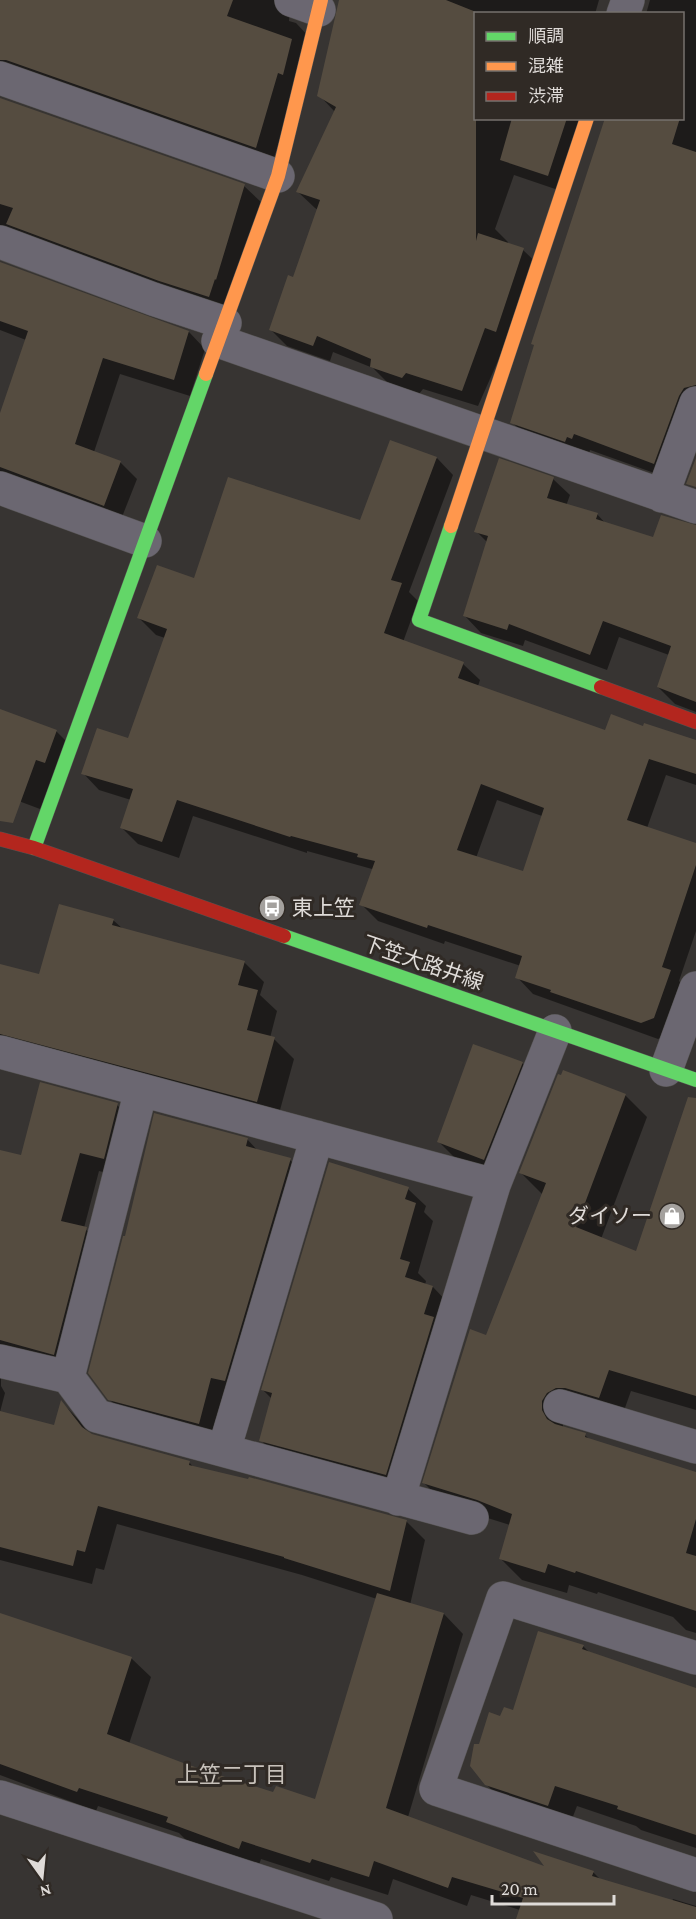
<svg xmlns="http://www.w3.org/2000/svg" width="696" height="1919" font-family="'Crimson Pro','Noto Sans JP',serif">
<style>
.shadow{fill:#0007;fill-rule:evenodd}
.building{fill:#554c40;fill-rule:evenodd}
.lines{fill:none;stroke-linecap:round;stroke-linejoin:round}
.street-casing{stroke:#545251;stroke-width:34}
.fast-casing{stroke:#545251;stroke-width:15}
.slow-casing{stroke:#545251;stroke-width:15}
.jam-casing{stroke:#545251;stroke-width:15}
.street{stroke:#6b6771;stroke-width:33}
.fast{stroke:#63d668;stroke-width:14}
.slow{stroke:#ff974d;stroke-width:14}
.jam{stroke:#b3261e;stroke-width:14}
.labels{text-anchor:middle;stroke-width:6;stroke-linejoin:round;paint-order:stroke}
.poi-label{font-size:21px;fill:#dfdbd8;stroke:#302a25;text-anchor:start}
.street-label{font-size:21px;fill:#dfdbd8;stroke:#302a25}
.neighbourhood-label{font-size:22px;fill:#c7c1ba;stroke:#302a25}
</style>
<rect width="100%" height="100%" fill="#373432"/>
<path class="shadow" d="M0,0h300l-10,10 -1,11 7,2 16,17 -40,124 -272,-77z
M341,0h258l-4,14h-119v104h119l-31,74 -50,-17 -19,54 13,13 -1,2 16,6 17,16 -62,140 -55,-17 -4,5 -31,-11 -15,-15 -40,-16 -3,9 -43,-15 -17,-17 24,-50 24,-69 -3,-2 -17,-16 37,-80 -16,-17z
M650,0h46v411l-25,68 -81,-29 -1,4 -60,-15 -17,-17 95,-304h75v-104h-36z
M0,99l244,87 17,16 -36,111 -225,-62z
M0,264l189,68 16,17 -15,47 -70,-22 -26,78 26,10 17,17 -17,43 -120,-43v-61l26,-78 -26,-10z
M437,458l16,17 -44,117 9,9 -15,41 60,22 17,16 -2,6 128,46 38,-4 52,14v43l-30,-10 -19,53 49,16v87l-17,50 8,7 -17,46 -12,5 -125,-45 -16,-17 4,-11 -76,-25 -1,3 -66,-23 -17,-17 12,-34 -1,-1 -65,-18v2l-114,-37 -14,42 -41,-14 -16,-16 9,-28 -32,-10 -16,-17 46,-33 36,-102 -9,-3 -17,-17 56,-38 166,-58zM497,800l45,16 -18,57 -48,-15z
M553,479l17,16 -4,11 31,8 9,10 48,14 42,-11v185l-21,-8 -17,-17 11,-32 -50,-18 -12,33 -82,-30 -2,6 -42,-13 -16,-17 22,-74 -11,-11z
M0,711l56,20 17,17 -33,61 -40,-15z
M113,920l10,9 121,33 20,20 -4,13 17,16 -7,27 4,1 20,20 -17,62 -277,-70v-86l40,11z
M522,1063l17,17 -38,97 -45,-18 -18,-18z
M625,1095l22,22 -46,122 36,14 59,-111v268l-65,-19 -10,28 -58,3v6l22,7 6,6 105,32v160l-10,-3 -13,-13 -75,-25 -1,2 -28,-9 -2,8 -45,-13 -21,-21 9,-34 -64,-20 -22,-22 62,-146 57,-142 -22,-22z
M117,1105l20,19 -14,53 -24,-6 -15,57 21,19 -32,126 -72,3v10l4,7 -5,19v-261l22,6z
M247,1139l11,12 32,9 17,17 -91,263 -89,-24 -18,-17 17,-161z
M408,1189l18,17 -2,6 9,9 -15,52 8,8 -1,4 8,2 17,18 -47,187 -125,-34 -17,-18 11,-41 -9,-9z
M62,1403l18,18 11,14 98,27 5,6 212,53 19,19 -15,65 34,9 19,20 -55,183 140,52 45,3 9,9 70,21 1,-3 23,7v13h-179l3,-9 -49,-15 -4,11 -74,-27 -5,16 -57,-18 -2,4 -68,-22 -3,9 -71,-27 -8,-8 -81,-27 -2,5 -96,-36v-161l131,44 20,19 -22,67 56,22 89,28 42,7 61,-202 -75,-24 -185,-51 -13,46 -8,-2 -4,16 -92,-24v-148l56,15z
M583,1646l6,6 107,37v159l-55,-18 -5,-4 -59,-20 -8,21 -61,-20 -22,-23 -6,-38 20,-28 14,-6z"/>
<path class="building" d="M0,0h233l-6,16 65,23 -9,36 -5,-2 -22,75 -250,-88h-6z
M339,0h107l30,12v229l2,-8 46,15 -28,84 -11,-4 -23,63 -56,-18 -4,5 -32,-11 1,-8 -54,-23 -4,10 -44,-16 19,-55 5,2 27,-77 -24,-8 40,-85 -19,-11z
M0,98l245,86 -29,96 -1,-1 -6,18 -50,-16 -153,-57 7,-16 -13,-4z
M512,118h55l-19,58 -48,-16z
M605,118h75l-8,26 24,8v233l-12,3 -5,8 -25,68 -80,-30 -2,5 -5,-2 -2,5 -55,-19 24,-78 -3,-1z
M0,262l189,69 -15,49 -71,-22 -28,86 46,17 -17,45 -104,-39v-54l28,-82 -28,-10z
M390,440l47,17 -46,123 11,3 -18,50 80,29 -6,16 147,52 6,-16 32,12 1,-3 52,17v34l-47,-15 -22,61 69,23v22l-34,102 9,3 -17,48 -13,5 -91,-31 1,-2 -36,-12 7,-22 -94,-31 -1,3 -68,-23 16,-44 -18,-4 1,-3 -67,-18 -1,1 -113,-37 -15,42 -42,-14 13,-39 -52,-15 16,-46 31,10 39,-109 -30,-11 20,-53 37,13 34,-101 132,43zM481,784l63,24 -21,63 -66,-21z
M499,458l55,19 -7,21 51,15 -2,6 57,18 8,-22 35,10v177l-39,-15 14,-41 -68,-25 -13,34 -81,-31 -2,6 -44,-14 25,-80 -14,-4z
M696,458v29l-10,-3z
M0,709l57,21 -12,33 -9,-3 -23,63 -13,-2z
M59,904l55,15 -2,6 133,36 -7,24 20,5 -11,40 28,7 -18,65 -257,-68v-70l39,10z
M473,1044l50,18 -39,98 -47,-18z
M563,1070l63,24 -50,133 60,24 52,-154 8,1v298l-87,-26 -10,28 -34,-10h-9l-9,5 -5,8v9l5,9 8,5 31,9 -1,4 111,35v47l-10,34 10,3v55l-120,-40 -1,2 -27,-9 -3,9 -46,-14 13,-45 -35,-14 -55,-17 48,-154 16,6 60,-152 -27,-10 39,-99 3,1z
M40,1082l78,21 -14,56 -24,-6 -19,68 26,6 -33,128 -54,-15v-190l21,5z
M154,1113l94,25 -2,8 45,12 -66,223 -14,-3 -12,46 -91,-24 -20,-27 35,-137h2z
M329,1162l80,25 -4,12 11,4 -16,56 10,3 -5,15 28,9 -9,28 10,3 -48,158 -127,-34 13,-48 -11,-3z
M61,1400l21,27 10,7 98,27 -1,4 59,14 1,-2 158,43 -17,71 -106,-33v-1l-186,-51 -13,46 -8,-2 -4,16 -73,-19v-136l54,14z
M377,1593l67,20 -58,195 158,58 -11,-15 61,20 -2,5 104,31v12h-180l7,-21 -71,-21 -4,11 -74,-27 -5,16 -57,-18 -2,4 -68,-22 -3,8 -73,-27 2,-5 -89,-29 -2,4 -77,-28v-151l132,44 -25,77 79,30 45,15 42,13 3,-6 39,13z
M538,1631l46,14 -2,4 114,39v147l-79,-26 1,-3 -63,-20 -7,20 -63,-21 -15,-19 4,-22h5l10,-32 11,4 4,-9 9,3z"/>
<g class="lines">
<defs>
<path id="street" d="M291,0l28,10
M623,14l5,-14
M0,78l278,98
M0,242l153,57 72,24
M218,341l478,166
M0,488l145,53
M662,496l34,-93
M0,1052l494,133
M666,1070l30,-82
M0,1361l68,16 29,39 375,102
M68,1377l73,-287
M560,1406l136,41
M224,1450l93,-313
M398,1499l96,-314 61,-154
M696,1658l-193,-60 -67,191 260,86
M0,1797l376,122"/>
<path id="fast" d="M451,526l-32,94 182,67
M34,848l172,-474
M284,936l412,144"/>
<path id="slow" d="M206,374l72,-198 43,-176
M451,526l136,-408"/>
<path id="jam" d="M601,687l95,35
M0,839l34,9 250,88"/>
</defs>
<use href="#street" class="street-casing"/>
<use href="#fast" class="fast-casing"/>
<use href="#slow" class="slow-casing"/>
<use href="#jam" class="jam-casing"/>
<use href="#street" class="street"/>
<use href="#fast" class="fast"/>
<use href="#slow" class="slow"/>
<use href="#jam" class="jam"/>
</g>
<defs>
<symbol id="bus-disc" viewBox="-11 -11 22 22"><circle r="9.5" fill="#a4a19e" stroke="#302a25"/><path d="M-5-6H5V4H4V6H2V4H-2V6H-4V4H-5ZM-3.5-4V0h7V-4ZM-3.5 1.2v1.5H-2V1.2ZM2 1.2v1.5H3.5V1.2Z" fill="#fff"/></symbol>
<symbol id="shop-disc" viewBox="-11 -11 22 22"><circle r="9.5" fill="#a4a19e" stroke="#302a25"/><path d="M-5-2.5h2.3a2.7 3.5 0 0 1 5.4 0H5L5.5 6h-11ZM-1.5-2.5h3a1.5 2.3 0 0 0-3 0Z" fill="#fff"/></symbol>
</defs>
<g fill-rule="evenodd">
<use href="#bus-disc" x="257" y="893" width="30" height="30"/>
<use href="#shop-disc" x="657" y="1201" width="30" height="30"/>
</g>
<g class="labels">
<g class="poi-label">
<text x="292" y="915">東上笠</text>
<text x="652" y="1223" text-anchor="end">ダイソー</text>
</g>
<g class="street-label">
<text transform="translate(423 963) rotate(19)" y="7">下笠大路井線</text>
</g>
<g class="neighbourhood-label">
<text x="232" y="1782">上笠二丁目</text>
</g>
</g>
<rect x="474" y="12" width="210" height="108" fill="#302a25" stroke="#76716d" stroke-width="1.5"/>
<rect x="486" y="32" width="30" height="9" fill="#63d668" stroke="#76716d" stroke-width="1.5"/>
<text x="528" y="42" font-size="18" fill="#dfdbd8">順調</text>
<rect x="486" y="62" width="30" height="9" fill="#ff974d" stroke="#76716d" stroke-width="1.5"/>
<text x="528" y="72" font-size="18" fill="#dfdbd8">混雑</text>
<rect x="486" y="92" width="30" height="9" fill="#b3261e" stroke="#76716d" stroke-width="1.5"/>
<text x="528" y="102" font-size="18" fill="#dfdbd8">渋滞</text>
<g transform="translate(42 1877) rotate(165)" stroke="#302a25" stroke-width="4.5" paint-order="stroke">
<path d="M0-4.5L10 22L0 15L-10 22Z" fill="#dfdbd8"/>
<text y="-9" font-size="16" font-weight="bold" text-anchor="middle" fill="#dfdbd8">N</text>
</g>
<path d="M492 1895v9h122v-9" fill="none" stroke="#dfdbd8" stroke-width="3"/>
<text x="501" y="1895" font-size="18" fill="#dfdbd8" stroke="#302a25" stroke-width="4.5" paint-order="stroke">20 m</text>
</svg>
